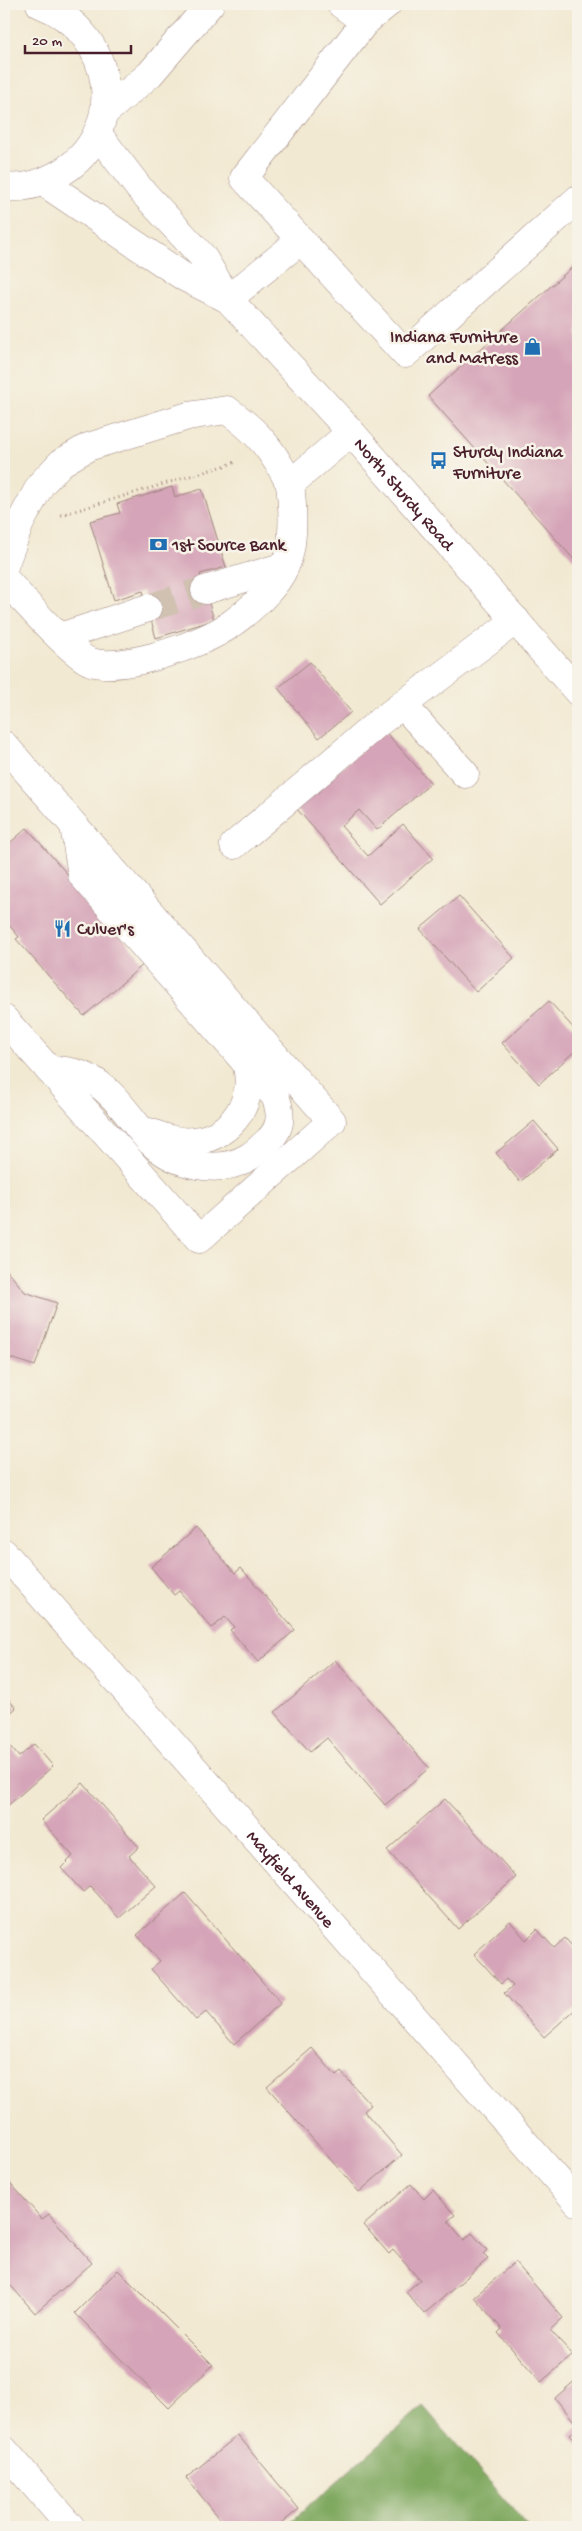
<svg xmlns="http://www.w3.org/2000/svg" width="582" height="2531" font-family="'Gochi Hand',sans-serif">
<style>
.forest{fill:#80a960;stroke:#656446}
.building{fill:#d5a4b8}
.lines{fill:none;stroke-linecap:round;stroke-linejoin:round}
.minor-tunnel{stroke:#d0c1b1;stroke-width:28;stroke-dasharray:28 14;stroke-linecap:butt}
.minor-casing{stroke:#9e847e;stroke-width:29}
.major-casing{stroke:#9e847e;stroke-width:29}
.path{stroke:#9e847e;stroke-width:3;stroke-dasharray:1 4;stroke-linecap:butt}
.minor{stroke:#fff;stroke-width:28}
.major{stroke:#fff;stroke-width:28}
.labels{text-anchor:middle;stroke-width:5;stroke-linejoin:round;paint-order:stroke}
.poi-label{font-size:18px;fill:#4a1f2b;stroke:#f7f3e8;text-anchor:start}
.street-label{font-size:18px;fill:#4a1f2b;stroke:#f7f3e8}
</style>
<rect width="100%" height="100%" fill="#f7f3e8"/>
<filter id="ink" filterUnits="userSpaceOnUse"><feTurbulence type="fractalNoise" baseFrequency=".02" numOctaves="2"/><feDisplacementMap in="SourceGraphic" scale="10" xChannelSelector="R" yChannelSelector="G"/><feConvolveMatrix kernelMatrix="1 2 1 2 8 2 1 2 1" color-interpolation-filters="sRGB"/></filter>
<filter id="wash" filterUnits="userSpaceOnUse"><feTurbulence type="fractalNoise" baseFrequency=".0096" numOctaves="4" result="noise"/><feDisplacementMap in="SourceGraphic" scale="20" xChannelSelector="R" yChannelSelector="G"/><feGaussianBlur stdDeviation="1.12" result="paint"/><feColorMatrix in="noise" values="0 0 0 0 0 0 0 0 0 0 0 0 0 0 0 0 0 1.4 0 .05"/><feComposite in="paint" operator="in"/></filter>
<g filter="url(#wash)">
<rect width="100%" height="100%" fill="#f2e9d2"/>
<path class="forest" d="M423,2406l105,121h-243z"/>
<g id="blocks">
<path class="building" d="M578,262v302l-150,-168z
M172,487l3,10 27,-8 24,78 -26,7 14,46 -58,18 -13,-47 -29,9 -24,-79 30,-8 -3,-9z
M310,662l41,50 -32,26 -41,-50z
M384,730l47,53 -54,47 -18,-20 -18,16 27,30 35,-32 30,34 -53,46 -84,-96z
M27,828l118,135 -61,53 -68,-77 3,-2 -15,-18v-71z
M459,896l55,62 -38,34 -56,-63z
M549,1001l29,32v15l-39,36 -37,-41z
M534,1121l24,28 -38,33 -24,-29z
M4,1267l21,25 32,11 -22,63 -31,-10z
M196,1528l39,45 6,-5 54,62 -37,32 -28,-32 4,-3 -9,-10 -13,11 -33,-37 -5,4 -23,-28z
M335,1660l94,108 -44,37 -58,-67 -17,14 -35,-40z
M4,1694l12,14 -12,11z
M4,1739l15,18 15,-13 19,22 -49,43z
M83,1783l56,64 -10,9 27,30 -37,32 -29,-32 -7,6 -22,-24 12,-12 -32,-36z
M445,1799l71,78 -58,52 -71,-79z
M185,1893l96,110 -47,41 -28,-32 -10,8 -45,-51 9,-8 -23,-26z
M510,1921l16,19 11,-11 17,19 11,-10 13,15v54l-34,30 -40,-44 9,-7 -7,-7 -5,5 -27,-30z
M312,2048l24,28 5,-4 30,33 -7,6 38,44 -43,37 -92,-105z
M4,2176l38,43 7,-5 43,49 -57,50 -31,-35z
M411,2184l13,15 9,-9 22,25 -7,6 16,19 8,-7 15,17 -4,4 5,5 -64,55 -18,-22 14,-12 -27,-30 -4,4 -25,-29z
M515,2262l48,56 -13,12 23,25 -32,27 -43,-49 4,-4 -28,-32z
M118,2270l95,95 -44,43 -94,-95z
M578,2378v48l-23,-28z
M578,2427v18l-9,-10z
M238,2435l61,74 -22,18h-50l-41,-49z"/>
</g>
</g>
<g filter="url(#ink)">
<use href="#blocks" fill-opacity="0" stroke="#9e847e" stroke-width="1"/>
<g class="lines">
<path class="minor-tunnel" d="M148,608l57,-18"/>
<defs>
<g id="minor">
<path d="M341,4l24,18 -121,156 161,176 173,-155"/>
<path d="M365,22l22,-18"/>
<path id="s1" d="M97,133l42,55 63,68 26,43 123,133 227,260"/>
<path d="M43,182l141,95 44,22"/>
<path d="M228,299l73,-59"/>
<path d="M4,566l16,-43 21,-39 20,-21 27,-16 100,-31 39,-6c31,22 45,39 63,74l61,-52"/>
<path d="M4,578c14,16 70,80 87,84 31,10 114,-18 140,-38 18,-13 46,-37 54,-58 10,-21 8,-60 5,-82"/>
<path d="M205,590l80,-24"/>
<path d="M60,637l88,-29"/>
<path d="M403,705l62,69"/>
<path d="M4,745l328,376 -133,118 -195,-220"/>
<path d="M234,845l144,-122 138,-103"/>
<path d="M49,1070c16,0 31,2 45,11 23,14 38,41 57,61 24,23 67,33 96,16 8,-4 14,-11 21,-17 14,-13 14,-28 7,-45l-193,-221 -8,-49"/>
<path d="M149,1132c14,5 29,11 45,9 38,-4 63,-42 52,-78"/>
<path id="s2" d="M4,1553l574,650"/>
<path d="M4,2450l67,77"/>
</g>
<path id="major" d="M104,113l46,-39 60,-70
M4,187c17,2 36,-3 51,-11 76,-40 62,-143 -15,-172"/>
</defs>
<use href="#minor" class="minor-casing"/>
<use href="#major" class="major-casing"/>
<path class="path" d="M61,515l176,-53"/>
<use href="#minor" class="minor"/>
<use href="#major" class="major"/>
</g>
</g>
<defs>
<symbol id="shop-bare" viewBox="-9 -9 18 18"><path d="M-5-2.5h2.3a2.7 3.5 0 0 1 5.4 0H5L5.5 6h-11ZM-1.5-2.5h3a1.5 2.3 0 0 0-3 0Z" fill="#1f6fb2" stroke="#f7f3e8" stroke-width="2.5" paint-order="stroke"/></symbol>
<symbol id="bus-bare" viewBox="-9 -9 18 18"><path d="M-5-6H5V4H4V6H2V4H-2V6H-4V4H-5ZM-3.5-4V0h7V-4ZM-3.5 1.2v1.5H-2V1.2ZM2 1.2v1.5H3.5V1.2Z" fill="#1f6fb2" stroke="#f7f3e8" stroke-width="2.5" paint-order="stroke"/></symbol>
<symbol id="bank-bare" viewBox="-9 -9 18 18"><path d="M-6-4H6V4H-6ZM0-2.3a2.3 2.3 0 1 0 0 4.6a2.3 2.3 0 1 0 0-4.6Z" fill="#1f6fb2" stroke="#f7f3e8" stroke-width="2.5" paint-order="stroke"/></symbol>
<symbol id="restaurant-bare" viewBox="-9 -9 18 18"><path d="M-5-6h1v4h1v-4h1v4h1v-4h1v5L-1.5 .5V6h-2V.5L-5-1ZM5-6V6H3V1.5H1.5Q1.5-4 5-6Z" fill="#1f6fb2" stroke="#f7f3e8" stroke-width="2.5" paint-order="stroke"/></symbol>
</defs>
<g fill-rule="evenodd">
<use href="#shop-bare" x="520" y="334" width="25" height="25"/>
<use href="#bus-bare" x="426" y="448" width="25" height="25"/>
<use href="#bank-bare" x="146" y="532" width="25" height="25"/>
<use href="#restaurant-bare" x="50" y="916" width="25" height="25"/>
</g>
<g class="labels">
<g class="poi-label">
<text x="518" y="342" text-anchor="end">Indiana Furniture<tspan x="518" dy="21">and Matress</tspan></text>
<text x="453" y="457">Sturdy Indiana<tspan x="453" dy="21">Furniture</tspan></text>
<text x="172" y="550">1st Source Bank</text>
<text x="77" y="934">Culver's</text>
</g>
<g class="street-label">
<text dy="6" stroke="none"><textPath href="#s1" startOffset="475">North Sturdy Road</textPath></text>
<text dy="6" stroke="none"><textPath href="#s2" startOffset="434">Mayfield Avenue</textPath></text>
</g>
</g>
<rect width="582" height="2531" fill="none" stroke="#f7f3e8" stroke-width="20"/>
<path d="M25 45v8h106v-8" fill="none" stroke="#4a1f2b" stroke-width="2.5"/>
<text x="32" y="45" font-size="15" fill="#4a1f2b" stroke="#f7f3e8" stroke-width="4" paint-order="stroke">20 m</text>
</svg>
